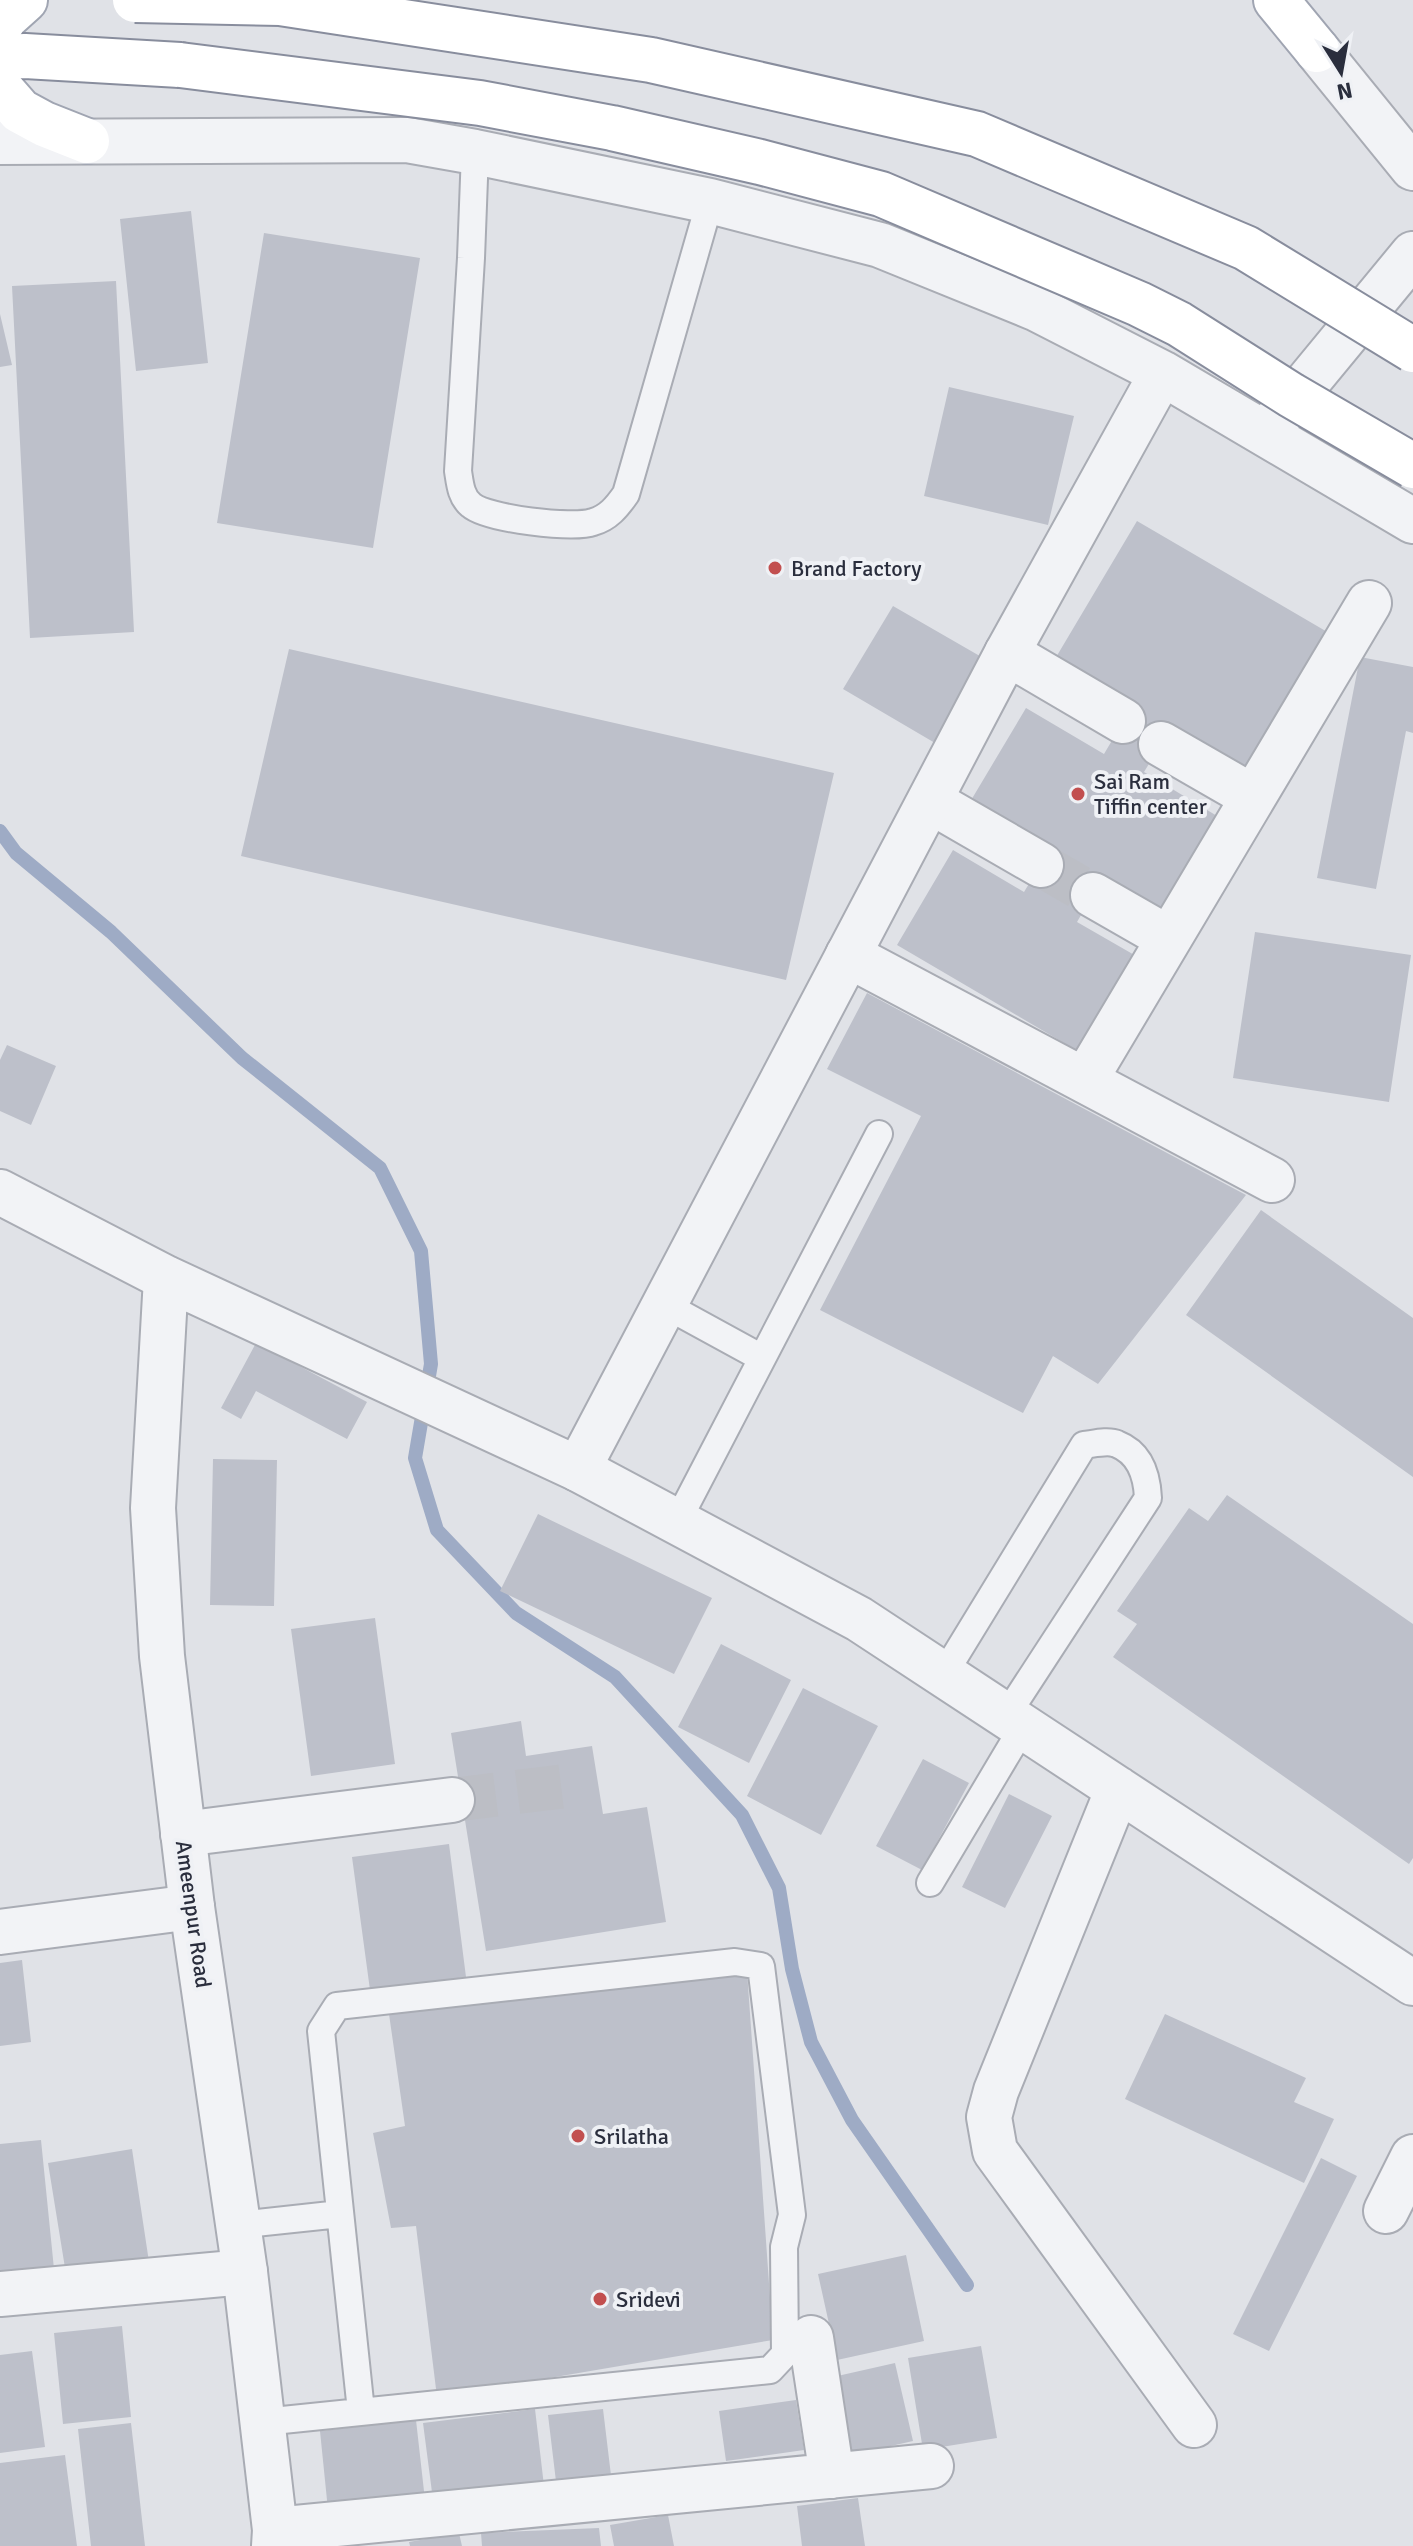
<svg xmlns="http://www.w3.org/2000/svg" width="1413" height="2546" font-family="Signika,sans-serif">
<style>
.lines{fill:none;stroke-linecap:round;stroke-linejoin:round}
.stream{stroke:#9eabc5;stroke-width:14}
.building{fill:#bdc0ca}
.minor-tunnel{stroke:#bcbec5;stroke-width:44;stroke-dasharray:44 22;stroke-linecap:butt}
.service-casing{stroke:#a9acb4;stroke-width:30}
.minor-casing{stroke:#a9acb4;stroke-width:48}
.tertiary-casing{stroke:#a9acb4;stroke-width:48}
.primary-casing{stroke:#a0a5b2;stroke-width:48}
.trunk-casing{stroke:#888d9d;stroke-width:48}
.service{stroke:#f2f3f6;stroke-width:26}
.minor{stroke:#f2f3f6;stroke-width:44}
.tertiary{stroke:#f2f3f6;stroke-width:44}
.primary{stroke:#fff;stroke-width:44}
.trunk{stroke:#fff;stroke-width:44}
.trunk-bridge-casing{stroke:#888d9d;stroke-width:48;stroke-linecap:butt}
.trunk-bridge{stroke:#fff;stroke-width:44}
.poi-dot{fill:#c24f4f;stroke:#eff1f5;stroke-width:3}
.labels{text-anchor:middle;stroke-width:8;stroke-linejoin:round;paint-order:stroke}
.poi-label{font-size:22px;fill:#2a2e3d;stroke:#eff1f5;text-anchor:start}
.street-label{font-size:22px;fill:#2a2e3d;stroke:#eff1f5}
</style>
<rect width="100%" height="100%" fill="#e0e2e7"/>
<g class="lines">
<path class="stream" d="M0,831l16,22 95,79 131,126 138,110 41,83 10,113 -16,94 22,72 79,83 99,64 127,138 37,73 13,81 19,73 41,78 115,165"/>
</g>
<path class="building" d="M191,211l17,152 -72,8 -16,-152z
M264,233l156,25 -47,290 -156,-25z
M116,281l18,351 -104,6 -18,-352z
M0,314l12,51 -12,2z
M949,387l125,29 -26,109 -124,-29z
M1137,521l204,119 -85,145 -95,-41 -17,28 88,53 -60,101 -73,-42 -22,38 73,42 -57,96 -196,-115 56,-95 71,42 26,-43 -80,-47 56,-94 78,46 26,-44 -78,-46z
M893,606l92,53 -50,84 -92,-54z
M289,649l545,124 -48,207 -545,-124z
M1360,657l53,10v66l-7,-2 -30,158 -59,-11z
M1255,932l156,23 -22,147 -156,-24z
M867,993l379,202 -148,189 -45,-28 -30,57 -203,-103 101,-194 -94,-47z
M7,1045l49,21 -25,59 -31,-14v-51z
M1261,1210l152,108v159l-227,-162z
M256,1343l111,59 -20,37 -91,-48 -15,28 -20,-11z
M213,1459l64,1 -3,146 -64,-1z
M1227,1495l186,129v234l-4,6 -296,-207 24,-33 -20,-13 72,-103 19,13z
M538,1514l174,84 -38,76 -174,-83z
M375,1618l20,146 -84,12 -20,-147z
M721,1644l70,36 -42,83 -71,-36z
M803,1688l75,38 -57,109 -74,-39z
M521,1721l5,35 66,-10 11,68 44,-7 19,115 -180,29 -35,-218z
M923,1759l46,24 -47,87 -46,-24z
M1009,1794l43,22 -47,92 -43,-21z
M449,1844l17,133 -96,13 -18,-133z
M22,1960l9,82 -31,4v-83z
M747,1971l26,369 -336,57 -21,-171 -25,2 -18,-95 32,-7 -16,-112z
M1165,2014l141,64 -12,24 40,17 -30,64 -179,-84z
M41,2140l13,129 -54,6v-131z
M132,2149l17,113 -83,12 -18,-111z
M1321,2158l36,18 -88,175 -36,-17z
M906,2255l18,86 -87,19 -19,-86z
M122,2326l9,91 -68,7 -9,-91z
M981,2346l16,92 -74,12 -15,-92z
M32,2351l13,96 -45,6v-98z
M895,2363l18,78 -62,14 -18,-78z
M796,2400l8,50 -78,11 -7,-50z
M535,2409l9,77 -111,14 -10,-77z
M603,2409l10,83 -55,6 -10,-83z
M416,2420l9,80 -97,10 -8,-79z
M131,2423l14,123h-54l-13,-117z
M65,2455l12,91h-77v-83z
M858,2498l7,48h-63l-5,-40z
M668,2515l6,31h-60l-4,-21z
M599,2528l2,18h-119l-1,-13z
M459,2533l3,13h-52l-1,-4z"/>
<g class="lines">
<path class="minor-tunnel" d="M1041,865l52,30
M452,1800l130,-16"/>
<defs>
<path id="service" d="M475,152l-4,106 -13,213c2,13 3,26 13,34 16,14 102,24 122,17 15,-4 24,-15 33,-28l84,-293
M665,1305l97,53
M677,1522l202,-388
M944,1674l140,-229c9,-1 24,-5 33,-1 23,9 30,31 31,54l-142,218
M930,1883l93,-156
M238,2225l102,-11
M263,2422l507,-52 15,-16 -1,-107 8,-32 -31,-249 -26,-4 -398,44 -16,25 40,380"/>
<path id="minor" d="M1007,653l116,68
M1161,744l92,53
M930,801l111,64
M1093,895l75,43
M848,955l424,225
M1085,1080l284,-477
M578,1469l281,150 554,364
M1118,1789l-122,302 -7,26 6,34 199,274
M183,1834l269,-34
M0,1932l192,-25
M1386,2211l27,-54
M0,2294l245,-22
M811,2338l21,138
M275,2530l656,-64"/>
<path id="tertiary" d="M1317,50l96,118
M0,142l407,-2 68,12 235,49 170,44 155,63 127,65 251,148
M1272,425l141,-171
M0,1192l166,86 412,191 429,-816 155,-280
M166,1278l-13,230 9,148 30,251 53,365 30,258 -1,16"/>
<path id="primary" d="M1276,0l41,50
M0,26l5,-8 20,-18
M0,88l20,23 24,13 43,17"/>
<path id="trunk" d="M0,57l25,-1 155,9"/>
</defs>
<use href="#service" class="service-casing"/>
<use href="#minor" class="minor-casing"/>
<use href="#tertiary" class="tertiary-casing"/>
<use href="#primary" class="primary-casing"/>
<use href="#trunk" class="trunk-casing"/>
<use href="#service" class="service"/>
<use href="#minor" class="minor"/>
<use href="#tertiary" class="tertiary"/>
<use href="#primary" class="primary"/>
<use href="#trunk" class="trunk"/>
<defs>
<path id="trunk-bridge" d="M135,0l145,3 371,57 326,74 269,114 167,102
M180,65l300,38 132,25 148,34 121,32 258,110 40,20 112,71 122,71"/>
</defs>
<use href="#trunk-bridge" class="trunk-bridge-casing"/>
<use href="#trunk-bridge" class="trunk-bridge"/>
</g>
<g class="poi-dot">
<circle cx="775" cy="568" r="8"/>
<circle cx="1078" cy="794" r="8"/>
<circle cx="578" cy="2136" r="8"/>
<circle cx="600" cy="2299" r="8"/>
</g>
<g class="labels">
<g class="poi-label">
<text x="791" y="576">Brand Factory</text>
<text x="1094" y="789">Sai Ram<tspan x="1094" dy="25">Tiffin center</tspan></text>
<text x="594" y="2144">Srilatha</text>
<text x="616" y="2307">Sridevi</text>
</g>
<g class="street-label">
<text transform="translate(194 1914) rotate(82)" y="8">Ameenpur Road</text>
</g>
</g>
<g transform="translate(1341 72) rotate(169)" stroke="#eff1f5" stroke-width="6" paint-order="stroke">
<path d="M0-6L14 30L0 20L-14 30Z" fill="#2a2e3d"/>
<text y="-12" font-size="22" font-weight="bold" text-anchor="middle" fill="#2a2e3d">N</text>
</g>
</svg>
